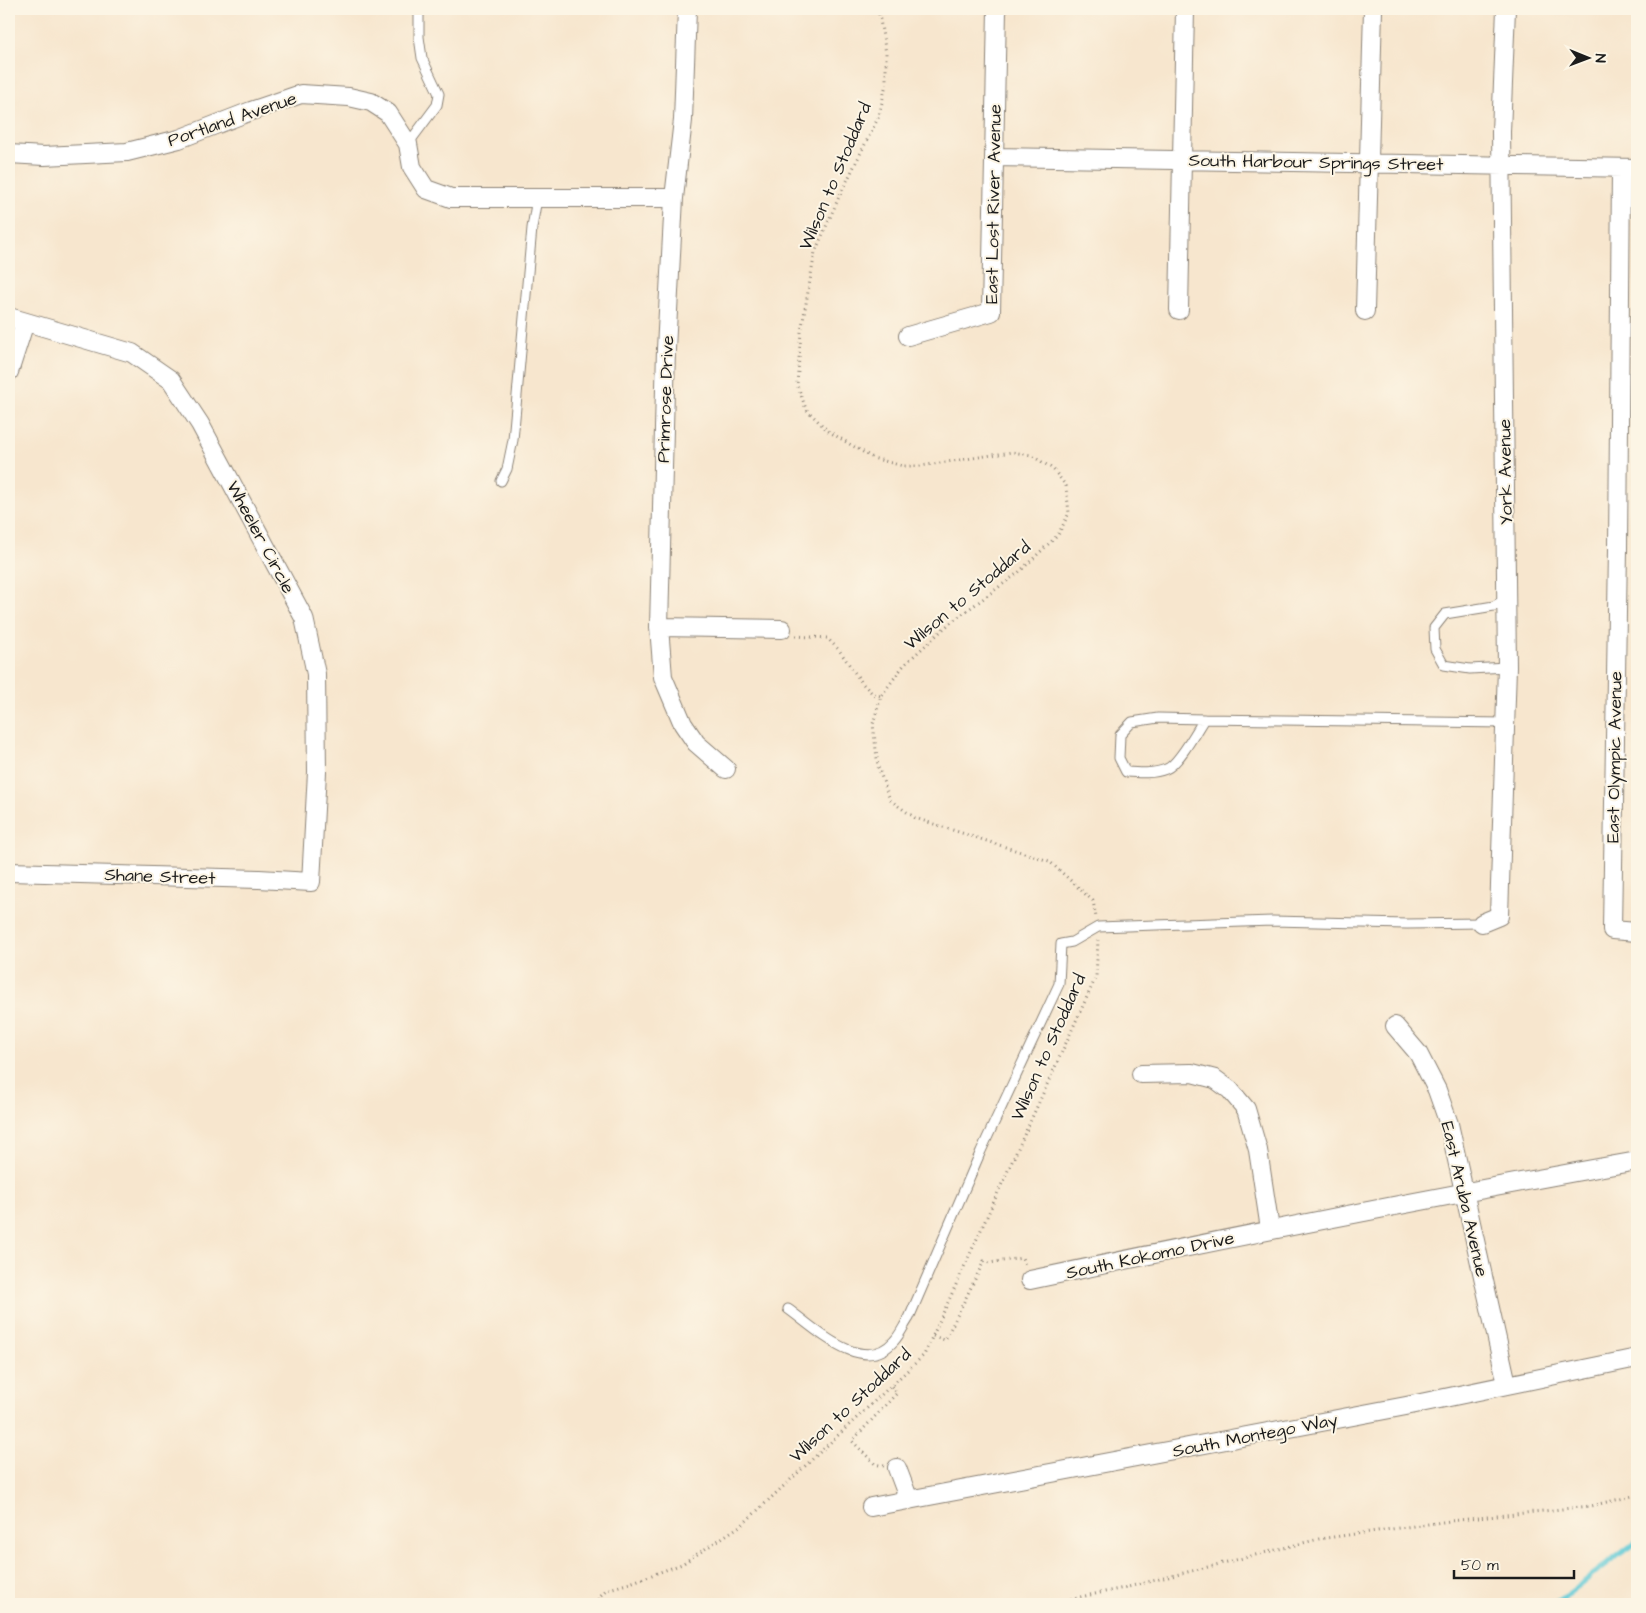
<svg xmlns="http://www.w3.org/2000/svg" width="1646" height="1613" font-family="'Architects Daughter',sans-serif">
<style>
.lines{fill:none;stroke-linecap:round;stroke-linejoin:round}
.stream{stroke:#5dc9d6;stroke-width:5}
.service-casing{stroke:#8a8175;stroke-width:11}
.minor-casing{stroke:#8a8175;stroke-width:20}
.path{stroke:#8a8175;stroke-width:3;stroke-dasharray:1 4;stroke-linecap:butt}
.service{stroke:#fff;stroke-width:9}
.minor{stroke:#fff;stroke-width:18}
.labels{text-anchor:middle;stroke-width:4;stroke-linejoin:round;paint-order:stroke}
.street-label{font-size:18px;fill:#1c1c1c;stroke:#fcf5e5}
</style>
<rect width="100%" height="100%" fill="#fcf5e5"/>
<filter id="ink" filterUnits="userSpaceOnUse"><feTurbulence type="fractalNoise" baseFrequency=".02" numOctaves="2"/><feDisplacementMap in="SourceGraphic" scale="10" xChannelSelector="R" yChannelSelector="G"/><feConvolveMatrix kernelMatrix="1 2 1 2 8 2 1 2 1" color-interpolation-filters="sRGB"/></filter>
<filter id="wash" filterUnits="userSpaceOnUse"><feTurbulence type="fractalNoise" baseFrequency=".0096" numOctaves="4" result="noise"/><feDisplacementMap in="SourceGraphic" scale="20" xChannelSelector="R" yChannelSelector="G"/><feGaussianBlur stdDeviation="1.12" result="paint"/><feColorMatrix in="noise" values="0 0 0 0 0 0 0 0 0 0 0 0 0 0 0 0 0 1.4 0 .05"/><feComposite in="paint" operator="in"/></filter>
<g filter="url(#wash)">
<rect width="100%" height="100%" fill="#f7e6ce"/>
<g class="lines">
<path class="stream" d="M1555,1604l82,-63"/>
</g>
</g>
<g filter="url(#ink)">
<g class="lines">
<defs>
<path id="service" d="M408,144l29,-39 2,-11 -17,-36 -3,-21v-28
M501,481l6,-12 6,-29 19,-212 5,-30
M1506,599l-12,7 -49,8 -11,14 1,21 9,16 26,4 37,-2
M1158,718l46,1c-7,11 -26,46 -38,50 -12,5 -27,4 -40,3l-7,-14 1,-23 12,-13z
M1204,719l301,4
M788,1309c27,19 75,68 106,32 6,-6 10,-16 15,-23l72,-167 78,-167 2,-40 11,-2 26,-15 174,-6 135,3 75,-1"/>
<path id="minor" d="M687,9l-4,111 -9,78 -8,151 -7,278 4,50 20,47 13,19 30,26
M9,154l35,2 83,-4 52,-13 72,-28 50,-17 48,3 22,5 17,11 20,31 4,23 14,22 25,9h223
M994,157l643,11
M1621,168l-3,381 -6,381 25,2
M1179,310l6,-301
M1365,311l8,-302
M9,317l123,36 39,27 29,44 104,194 12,56 1,98 -6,110 -52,-3 -250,-7
M908,336l83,-24 6,-303
M9,372l16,-50
M659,627l123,2
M1482,923l17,-7 8,-249 -6,-535 5,-123
M1395,1026l23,27 19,37 12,34 58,260
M1141,1074l51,-1 23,6 15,11 16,19 12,41 12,79
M1030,1280c202,-43 404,-83 607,-119
M897,1468l12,32
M871,1507l535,-101 231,-48"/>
</defs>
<use href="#service" class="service-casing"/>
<use href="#minor" class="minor-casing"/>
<path class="path" d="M878,9l8,44v31l-7,32 -40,81 -24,55 -14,80 -4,52 9,25 22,22 45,27 30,8h17l92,-14 19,3 22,14 13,17 3,27 -11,22 -40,38 -68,50 -46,42 -23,31 -8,28 5,43 12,33 25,18 134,43 44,40 3,16
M796,636l31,2 12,12 23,33 11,11 8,2
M933,1336l12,4 39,-79 5,2 33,-5 3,7
M884,1466l-9,-2 -23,-23 45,-48 -6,-7
M597,1604l2,-7 7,-7 24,-7 52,-19 61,-40 181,-169 172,-378 2,-37
M1046,1604l78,-16 195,-49 131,-18 140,-15 47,-11"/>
<use href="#service" class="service"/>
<use href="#minor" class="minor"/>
</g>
</g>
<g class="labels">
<g class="street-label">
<text transform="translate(232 119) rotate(-19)" y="6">Portland Avenue</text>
<text transform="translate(1316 162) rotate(1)" y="6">South Harbour Springs Street</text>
<text transform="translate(835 176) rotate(-67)" y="6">Wilson to Stoddard</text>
<text transform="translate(993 204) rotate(-89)" y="6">East Lost River Avenue</text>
<text transform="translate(665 399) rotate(-88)" y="6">Primrose Drive</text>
<text transform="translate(1505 472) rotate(-91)" y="6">York Avenue</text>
<text transform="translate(261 537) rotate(62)" y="6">Wheeler Circle</text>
<text transform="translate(967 595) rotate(-40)" y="6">Wilson to Stoddard</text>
<text transform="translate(1614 757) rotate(-89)" y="6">East Olympic Avenue</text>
<text transform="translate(160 876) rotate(2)" y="6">Shane Street</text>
<text transform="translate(1048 1047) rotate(-66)" y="6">Wilson to Stoddard</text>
<text transform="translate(1465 1199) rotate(77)" y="6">East Aruba Avenue</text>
<text transform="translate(1150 1255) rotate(-12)" y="6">South Kokomo Drive</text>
<text transform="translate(850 1405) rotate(-43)" y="6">Wilson to Stoddard</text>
<text transform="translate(1255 1435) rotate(-11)" y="6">South Montego Way</text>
</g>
</g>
<rect width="1646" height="1613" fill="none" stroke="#fcf5e5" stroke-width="30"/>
<g transform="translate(1588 58) rotate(91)" stroke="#fcf5e5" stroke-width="4" paint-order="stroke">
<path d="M0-4L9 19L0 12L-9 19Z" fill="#1c1c1c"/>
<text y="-8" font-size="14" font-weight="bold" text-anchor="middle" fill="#1c1c1c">N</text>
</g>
<path d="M1454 1570v8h120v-8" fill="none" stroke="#1c1c1c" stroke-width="2.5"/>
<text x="1461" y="1570" font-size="15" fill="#1c1c1c" stroke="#fcf5e5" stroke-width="4" paint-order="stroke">50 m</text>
</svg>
